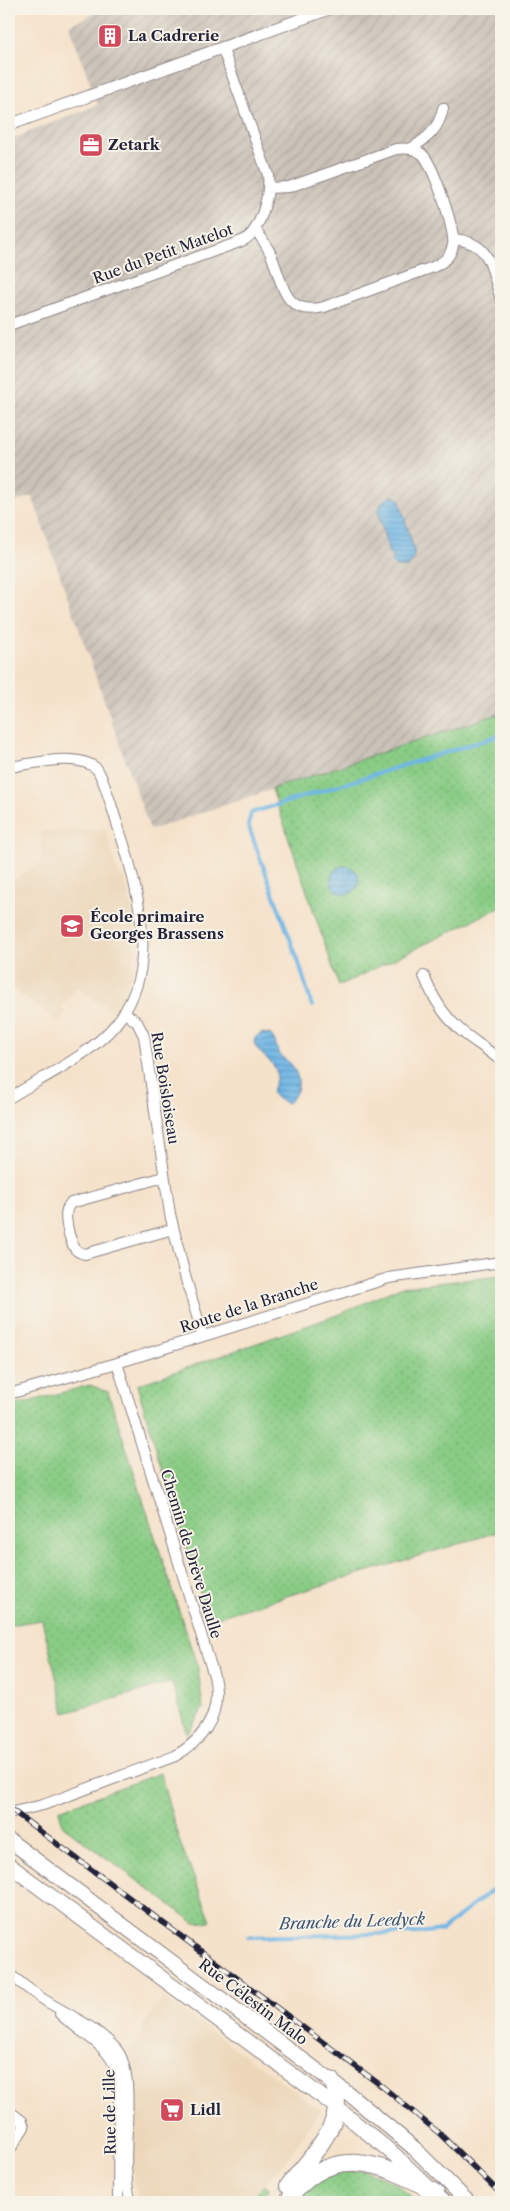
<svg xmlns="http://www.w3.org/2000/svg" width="510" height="2211" font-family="'Libre Caslon Text',serif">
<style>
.built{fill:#ecd7ba}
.industrial{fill:url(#industrial-furrows)}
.green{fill:url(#green-dots);stroke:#567760}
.water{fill:url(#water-rules);stroke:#486c90}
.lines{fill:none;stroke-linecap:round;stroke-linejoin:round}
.stream{stroke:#6eb5e5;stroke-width:4}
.minor-casing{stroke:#8c8283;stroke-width:12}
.tertiary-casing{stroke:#8c8283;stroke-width:13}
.secondary-casing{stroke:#8c8283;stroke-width:16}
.trunk-casing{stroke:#8c8283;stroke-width:18}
.minor{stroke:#fff;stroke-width:10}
.tertiary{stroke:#fff;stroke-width:11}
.secondary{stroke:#fff;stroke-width:14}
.trunk{stroke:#fff;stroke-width:16}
.rail-casing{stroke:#22223b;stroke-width:5.5}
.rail{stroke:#f7f3e8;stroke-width:4;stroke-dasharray:11;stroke-linecap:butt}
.labels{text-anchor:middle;stroke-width:4;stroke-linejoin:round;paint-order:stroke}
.poi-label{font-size:15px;font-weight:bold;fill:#22223b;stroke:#f7f3e8;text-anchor:start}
.street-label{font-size:15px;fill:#22223b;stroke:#f7f3e8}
.water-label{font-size:16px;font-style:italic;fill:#3d5576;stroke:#f7f3e8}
</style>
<defs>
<pattern id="industrial-furrows" width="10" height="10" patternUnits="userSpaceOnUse" patternTransform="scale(1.25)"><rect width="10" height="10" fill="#cbc2b8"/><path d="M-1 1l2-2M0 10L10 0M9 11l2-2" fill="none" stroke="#aea69f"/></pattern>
<pattern id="green-dots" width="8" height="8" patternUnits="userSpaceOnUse" patternTransform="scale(1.25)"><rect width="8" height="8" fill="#89cc85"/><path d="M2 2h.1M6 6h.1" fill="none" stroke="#76af74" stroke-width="1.8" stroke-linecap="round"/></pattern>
<pattern id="water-rules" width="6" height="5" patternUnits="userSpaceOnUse" patternTransform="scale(1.25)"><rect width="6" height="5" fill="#6eb5e5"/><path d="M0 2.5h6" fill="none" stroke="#5a93bb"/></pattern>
</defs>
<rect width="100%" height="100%" fill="#f7f3e8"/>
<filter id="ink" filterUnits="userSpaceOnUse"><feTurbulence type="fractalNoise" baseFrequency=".02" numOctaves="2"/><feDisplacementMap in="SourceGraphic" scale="10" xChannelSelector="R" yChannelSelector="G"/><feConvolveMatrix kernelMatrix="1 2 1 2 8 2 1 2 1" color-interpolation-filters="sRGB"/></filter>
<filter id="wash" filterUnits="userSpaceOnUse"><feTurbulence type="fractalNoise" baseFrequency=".0096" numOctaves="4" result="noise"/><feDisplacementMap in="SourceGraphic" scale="20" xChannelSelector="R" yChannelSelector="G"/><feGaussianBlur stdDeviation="1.12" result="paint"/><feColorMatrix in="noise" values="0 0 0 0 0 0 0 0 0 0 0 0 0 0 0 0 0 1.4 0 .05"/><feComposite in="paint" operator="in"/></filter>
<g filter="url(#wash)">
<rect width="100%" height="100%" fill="#f5e2cb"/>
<path class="built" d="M105,829l14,46 5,2 10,40 1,32 -3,23 -13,31 -7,9 -36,-25 -15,21 5,4 -7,11 -50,-37v-103l32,-20v-32z
M163,1997l158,113 -36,52 -37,40h-108l-4,-8 -6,-34 6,-89 -7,-19 15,-22 -3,-2z"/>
<path class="industrial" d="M105,9h396v704l-351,117 -118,-334 -23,8v-364l89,-35 -29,-80z"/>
<path class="green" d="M501,713v194l-162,79 -67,-197z
M501,1276v255l-293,89 -71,-235 203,-71 60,-27z
M90,1385l18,7 90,277 5,39 -16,27 -15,-53 -107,31 -23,-93 -33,5v-218z
M160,1773l19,67 32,81 -16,2 -132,-97 -4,-16z
M365,2170l31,14 22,18h-124c24,-27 36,-28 71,-32z
M265,2184l4,4 -6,14h-15z"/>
<path class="water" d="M393,496l6,3 15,52c1,12 -6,18 -18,16l-4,-5 2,-5 -5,-4 -11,-42 4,-9z
M331 880a14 14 0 1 1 28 0a14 14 0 1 1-28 0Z
M262,1033l9,2c6,7 4,11 8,18 2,4 8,7 12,11 10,14 10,27 -3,39 -31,-9 -5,-19 -13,-35 -5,-9 -16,-13 -21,-25l1,-5z"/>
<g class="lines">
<path class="stream" d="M312,1006l-13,-43 -51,-138 3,-12 250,-78
M248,1937l170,-4 24,-3 59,-47"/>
</g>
</g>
<g filter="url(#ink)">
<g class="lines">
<defs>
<path id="minor" d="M410,149c18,-11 29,-20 33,-41
M256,230c6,9 12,17 16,27 11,28 13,60 52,50l109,-40c10,-4 18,-11 20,-22 3,-13 -20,-82 -31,-91 -7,-6 -17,-6 -26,-5l-107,38 -21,1
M454,239c39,4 36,29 47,60
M9,325l233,-84c19,-8 28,-48 26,-66l-46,-128
M9,767c24,-3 69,-16 88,2 7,11 10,24 14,35 6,21 14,41 19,62 14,53 24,113 -15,159 -26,31 -72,52 -106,73
M424,976c8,20 18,37 34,52 13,12 30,21 43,33
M124,1012l13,10 7,14 26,178 15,62 18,60
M164,1177l-93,26c-10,8 -2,34 3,44 2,4 6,6 11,7l88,-25
M9,1394l108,-31 272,-85 112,-16
M9,1813l34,-8 132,-49c31,-18 47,-44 39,-80l-97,-313
M9,1974c12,9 24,19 37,27 23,14 52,27 70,48 24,28 1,111 15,153
M60,2014c22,21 58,35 59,69l-1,119
M9,2111l13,10 2,6 -15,24"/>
<path id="tertiary" d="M9,125l320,-116"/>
<path id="secondary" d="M9,1840l345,258 61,51 53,53
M9,1865l327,242 61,50 47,45"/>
<path id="trunk" d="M288,2186c20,-26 65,-69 43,-106
M287,2202c43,-61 95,-40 149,-9"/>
</defs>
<use href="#minor" class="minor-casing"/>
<use href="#tertiary" class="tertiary-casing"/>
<use href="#secondary" class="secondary-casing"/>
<use href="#trunk" class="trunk-casing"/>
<use href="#minor" class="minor"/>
<use href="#tertiary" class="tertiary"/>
<use href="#secondary" class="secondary"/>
<use href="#trunk" class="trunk"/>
<defs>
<path id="rail" d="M9,1808l374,279 57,47 61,60"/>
</defs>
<use href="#rail" class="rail-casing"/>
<use href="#rail" class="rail"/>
</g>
</g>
<defs>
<symbol id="building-square" viewBox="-11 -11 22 22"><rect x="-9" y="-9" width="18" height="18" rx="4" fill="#d1495b" stroke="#f7f3e8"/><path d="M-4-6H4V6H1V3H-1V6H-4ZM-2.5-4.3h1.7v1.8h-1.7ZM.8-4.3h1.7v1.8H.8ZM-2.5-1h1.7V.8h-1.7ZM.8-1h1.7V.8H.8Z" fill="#fff"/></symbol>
<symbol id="office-square" viewBox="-11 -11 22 22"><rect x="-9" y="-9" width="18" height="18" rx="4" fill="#d1495b" stroke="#f7f3e8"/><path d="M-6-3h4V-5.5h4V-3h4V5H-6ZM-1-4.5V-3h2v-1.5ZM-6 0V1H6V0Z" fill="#fff"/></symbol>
<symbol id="school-square" viewBox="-11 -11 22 22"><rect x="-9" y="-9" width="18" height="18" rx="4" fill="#d1495b" stroke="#f7f3e8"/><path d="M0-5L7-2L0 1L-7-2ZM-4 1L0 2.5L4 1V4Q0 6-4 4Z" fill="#fff"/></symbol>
<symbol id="supermarket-square" viewBox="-11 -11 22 22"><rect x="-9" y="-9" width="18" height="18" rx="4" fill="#d1495b" stroke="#f7f3e8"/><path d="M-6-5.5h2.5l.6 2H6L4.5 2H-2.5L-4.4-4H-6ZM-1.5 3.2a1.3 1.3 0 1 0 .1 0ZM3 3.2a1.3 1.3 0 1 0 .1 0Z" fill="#fff"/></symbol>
</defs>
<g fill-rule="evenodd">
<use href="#building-square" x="96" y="22" width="28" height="28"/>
<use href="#office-square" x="77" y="131" width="28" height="28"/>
<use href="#school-square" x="58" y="912" width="28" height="28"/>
<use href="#supermarket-square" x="158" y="2096" width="28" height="28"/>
</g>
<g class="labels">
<g class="poi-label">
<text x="128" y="41">La Cadrerie</text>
<text x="108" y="150">Zetark</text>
<text x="90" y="922">École primaire<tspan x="90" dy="17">Georges Brassens</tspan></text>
<text x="190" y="2115">Lidl</text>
</g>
<g class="street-label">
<text transform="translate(163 254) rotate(-20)" y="5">Rue du Petit Matelot</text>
<text transform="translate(165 1088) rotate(81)" y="5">Rue Boisloiseau</text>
<text transform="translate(249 1306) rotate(-18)" y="5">Route de la Branche</text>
<text transform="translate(191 1554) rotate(73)" y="5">Chemin de Drève Daulle</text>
<text transform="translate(253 2002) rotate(37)" y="5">Rue Célestin Malo</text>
<text transform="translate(110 2112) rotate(-91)" y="5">Rue de Lille</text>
</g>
<g class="water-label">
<text transform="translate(352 1921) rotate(-2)" y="6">Branche du Leedyck</text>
</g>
</g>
<rect width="510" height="2211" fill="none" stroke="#f7f3e8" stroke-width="30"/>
</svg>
